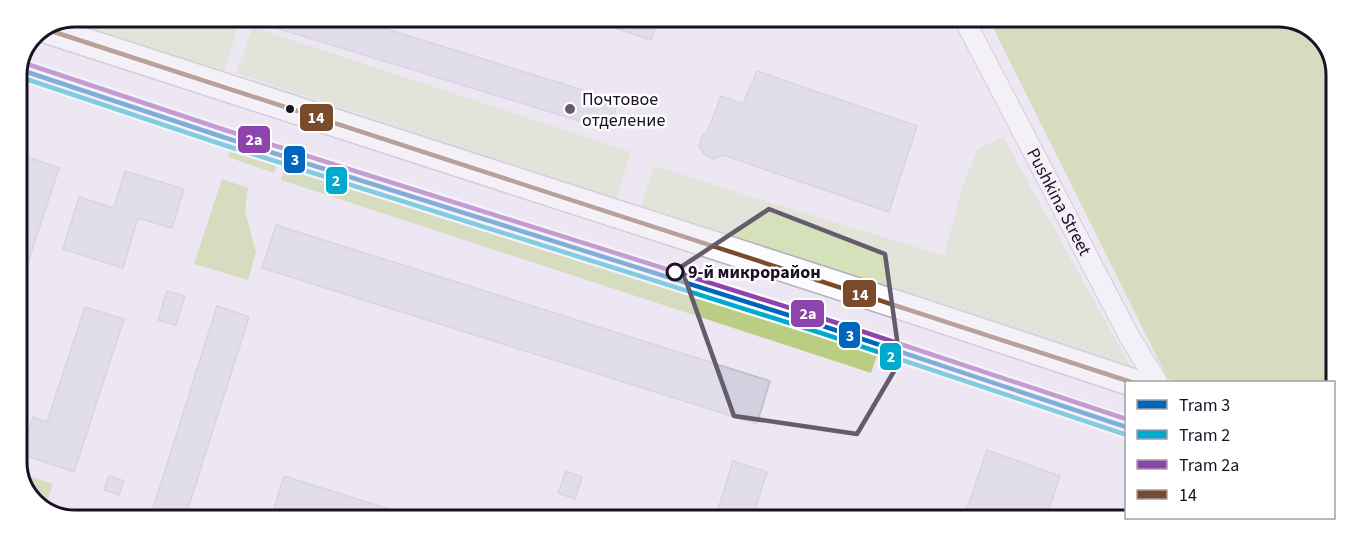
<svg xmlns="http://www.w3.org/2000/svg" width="1353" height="537" font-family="'Source Sans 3',sans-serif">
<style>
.green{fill:#d4e1ba}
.forest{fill:#bace83}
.building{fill:#d3d0e0;stroke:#bfbdcc;stroke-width:1.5}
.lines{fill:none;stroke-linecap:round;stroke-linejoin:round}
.minor-casing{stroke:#b4adbc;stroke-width:22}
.secondary-casing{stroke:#b4adbc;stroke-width:30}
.minor{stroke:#fcfbfd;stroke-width:20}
.secondary{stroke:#fcfbfd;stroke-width:27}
.bus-1-casing{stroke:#fff;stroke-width:9}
.bus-1{stroke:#7a4b2a;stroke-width:4.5}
.tram-1-casing{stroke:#fff;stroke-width:9}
.tram-2-casing{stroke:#fff;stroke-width:9}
.tram-3-casing{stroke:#fff;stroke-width:9}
.tram-1{stroke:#0065bd;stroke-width:4.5}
.tram-2{stroke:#00a9ce;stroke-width:4.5}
.tram-3{stroke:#8e44ad;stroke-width:4.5}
.marked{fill:none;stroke:#645c6c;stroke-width:4.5;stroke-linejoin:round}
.bus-dot{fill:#1a1124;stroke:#fff;stroke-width:2}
.poi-dot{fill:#645c6c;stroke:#fff;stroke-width:2}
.stop-dot{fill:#fff;stroke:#1a1124;stroke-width:3}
.labels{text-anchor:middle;stroke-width:5;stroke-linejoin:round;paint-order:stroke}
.poi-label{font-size:18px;fill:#1a1124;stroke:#fff;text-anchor:start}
.street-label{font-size:18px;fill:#1a1124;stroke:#fff}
.stop-label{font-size:18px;font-weight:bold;fill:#1a1124;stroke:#fff;text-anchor:start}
.rim{fill:none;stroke:#1a1124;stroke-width:3}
.line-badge{stroke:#fff;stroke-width:2}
.badge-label{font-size:16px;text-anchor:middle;font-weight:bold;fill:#fff}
</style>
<rect width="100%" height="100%" fill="#ece7f3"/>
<path class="green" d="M75,17h166l-17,55 -157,-52z
M252,27l379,125 -15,47 -380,-126z
M1003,137l129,232 -491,-163 13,-40 290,90 17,-65 16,-42z"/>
<path class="forest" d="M989,19l308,1 28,20 11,31 -2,361v-50h-155l-11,-3z
M233,140l47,15 -6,18 -46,-16z
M287,161l591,192 -7,20 -590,-193z
M222,179l26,9 -3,23 11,41 -8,28 -54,-16z
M20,473l33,11 -6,17 -20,-7z"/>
<path class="building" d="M254,17h94l270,84 -9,29 -356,-109z
M595,18h63l-7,22 -57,-19z
M757,71l160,55 -28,86 -166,-57 -9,4 -8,-3 -7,-9 3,-11 6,-5 13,-35 22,8z
M17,153l42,15 -39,119 -3,-1z
M125,171l59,18 -12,39 -34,-10 -15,50 -60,-19 16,-52 35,11z
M276,225l494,156 -13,43 -495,-156z
M167,291l18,5 -9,29 -18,-5z
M217,306l32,11 -64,201h-35z
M85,307l39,12 -50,153 -53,-18 12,-37 14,5z
M987,450l73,26 -15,44h-82z
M733,461l34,11 -15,47h-37z
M566,471l16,6 -7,22 -17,-6z
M109,476l15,5 -5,14 -15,-5z
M284,476l124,39v3h-101l-33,-10z"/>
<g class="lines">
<defs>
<g id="minor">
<path id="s1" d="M964,19l165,317 28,46"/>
</g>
<path id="secondary" d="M45,29l869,281 217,72"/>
</defs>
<use href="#minor" class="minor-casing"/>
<use href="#secondary" class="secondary-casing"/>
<use href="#minor" class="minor"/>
<use href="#secondary" class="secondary"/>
<defs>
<path id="bus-1" d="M45,29l1086,353"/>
</defs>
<use href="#bus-1" class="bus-1-casing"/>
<use href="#bus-1" class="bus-1"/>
<defs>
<path id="tram-1" d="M18,69l208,69 597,188 303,101"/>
<path id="tram-2" d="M17,76l207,69 597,188 303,101"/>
<path id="tram-3" d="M21,62l207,69 597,188 301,100"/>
</defs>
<use href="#tram-1" class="tram-1-casing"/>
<use href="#tram-2" class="tram-2-casing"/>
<use href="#tram-3" class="tram-3-casing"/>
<use href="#tram-1" class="tram-1"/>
<use href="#tram-2" class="tram-2"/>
<use href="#tram-3" class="tram-3"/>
</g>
<path d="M0 0H1353V537H0ZM769,209l116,45 15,107 -43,73 -123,-18 -53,-149z" fill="#ece7f3" fill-opacity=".55" fill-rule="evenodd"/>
<path class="marked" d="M769,209l116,45 15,107 -43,73 -123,-18 -53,-149z"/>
<circle class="bus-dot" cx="290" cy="109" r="5"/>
<circle class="poi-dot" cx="570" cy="109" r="6"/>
<circle class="stop-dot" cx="675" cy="272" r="8"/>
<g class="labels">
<g class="poi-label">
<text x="582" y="105">Почтовое<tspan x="582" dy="21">отделение</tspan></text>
</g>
<g class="street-label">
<text dy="6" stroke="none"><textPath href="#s1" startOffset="206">Pushkina Street</textPath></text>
</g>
<g class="stop-label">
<text x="688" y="278">9-й микрорайон</text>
</g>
</g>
<path d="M0 0H1353V537H0ZM75 27H1278A48 48 0 0 1 1326 75V462A48 48 0 0 1 1278 510H75A48 48 0 0 1 27 462V75A48 48 0 0 1 75 27Z" fill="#fff" fill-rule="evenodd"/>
<path class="rim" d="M75 27H1278A48 48 0 0 1 1326 75V462A48 48 0 0 1 1278 510H75A48 48 0 0 1 27 462V75A48 48 0 0 1 75 27Z"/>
<g class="line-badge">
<rect x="299" y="103" width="35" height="29" rx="6" fill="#7a4b2a"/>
<rect x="237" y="125" width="34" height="29" rx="6" fill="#8e44ad"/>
<rect x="283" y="145" width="23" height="29" rx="6" fill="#0065bd"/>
<rect x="325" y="166" width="23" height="29" rx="6" fill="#00a9ce"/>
<rect x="842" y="279" width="35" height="29" rx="6" fill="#7a4b2a"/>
<rect x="790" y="299" width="35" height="29" rx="6" fill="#8e44ad"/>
<rect x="838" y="321" width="23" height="28" rx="6" fill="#0065bd"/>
<rect x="879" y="342" width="23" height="29" rx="6" fill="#00a9ce"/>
</g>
<g class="badge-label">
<text x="316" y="123">14</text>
<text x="254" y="145">2а</text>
<text x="295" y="165">3</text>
<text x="336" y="186">2</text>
<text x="860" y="300">14</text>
<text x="808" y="319">2а</text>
<text x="850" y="341">3</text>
<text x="891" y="362">2</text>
</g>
<rect x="1125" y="381" width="210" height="138" fill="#ffffff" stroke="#a3a0a7" stroke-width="1.5"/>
<rect x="1137" y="400" width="30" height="9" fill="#0065bd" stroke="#a3a0a7" stroke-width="1.5"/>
<text x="1179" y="411" font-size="18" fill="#1a1124">Tram 3</text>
<rect x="1137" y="430" width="30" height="9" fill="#00a9ce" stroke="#a3a0a7" stroke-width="1.5"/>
<text x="1179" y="441" font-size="18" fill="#1a1124">Tram 2</text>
<rect x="1137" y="460" width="30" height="9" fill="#8e44ad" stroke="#a3a0a7" stroke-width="1.5"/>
<text x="1179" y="471" font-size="18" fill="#1a1124">Tram 2а</text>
<rect x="1137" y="490" width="30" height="9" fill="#7a4b2a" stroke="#a3a0a7" stroke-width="1.5"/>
<text x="1179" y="501" font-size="18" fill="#1a1124">14</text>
</svg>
